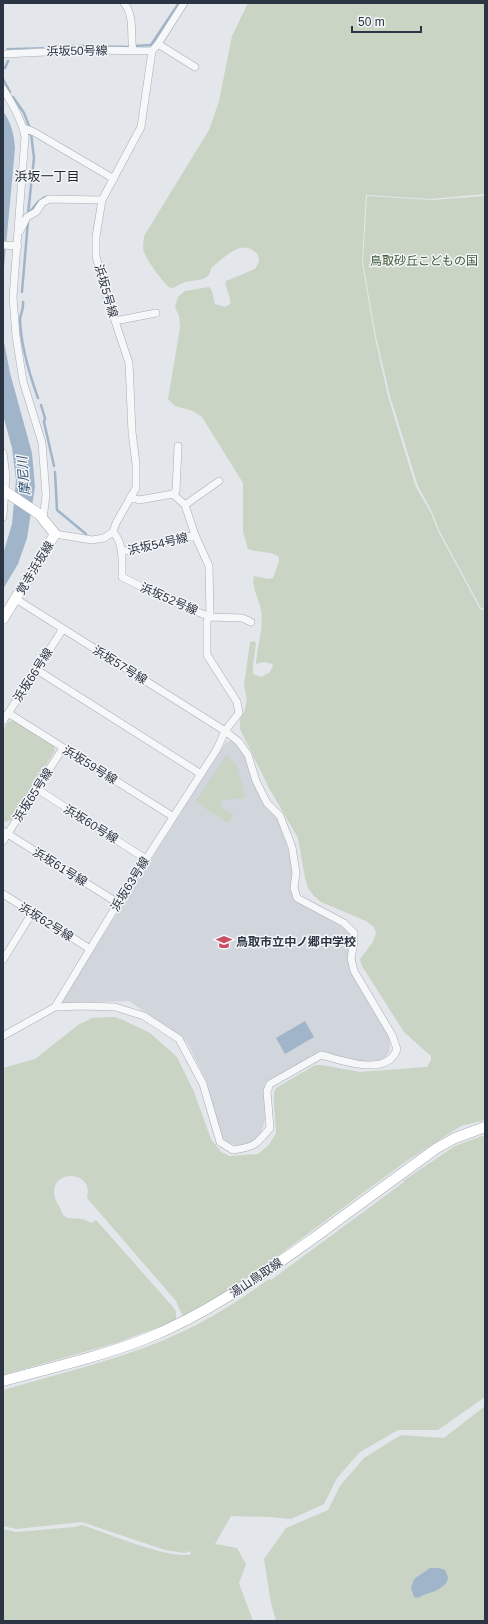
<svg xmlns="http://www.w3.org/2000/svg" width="488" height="1624" font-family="Helvetica,'Noto Sans JP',sans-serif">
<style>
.built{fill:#d1d5dc}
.green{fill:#c9d4c4}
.water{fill:#a0b5c9}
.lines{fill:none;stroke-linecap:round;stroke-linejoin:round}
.stream{stroke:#a0b5c9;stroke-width:2.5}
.street-casing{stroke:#a8adb4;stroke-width:8}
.secondary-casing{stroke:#a8adb4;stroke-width:11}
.street{stroke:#f6f7f9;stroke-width:7}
.secondary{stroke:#fff;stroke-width:10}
.labels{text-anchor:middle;stroke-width:3;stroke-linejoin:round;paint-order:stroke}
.street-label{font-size:12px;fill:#2b3442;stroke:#f3f5f8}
.park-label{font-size:12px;fill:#415d39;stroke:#f3f5f8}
.poi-label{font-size:12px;font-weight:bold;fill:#2b3442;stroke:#f3f5f8;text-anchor:start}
.neighbourhood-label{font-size:13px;fill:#1d2533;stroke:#f3f5f8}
.water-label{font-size:13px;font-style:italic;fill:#375474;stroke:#f3f5f8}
</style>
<rect width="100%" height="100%" fill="#e3e6ea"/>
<path class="built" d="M233,740l3,2 10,15 31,62 13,36 3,21 -1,17 3,7 54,31 2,6 -2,11 15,46 26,45v6l-1,7 -4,6 -4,3 -13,2 -49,-10 -23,12 -30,17 -2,12 1,24 -2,9 -3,9 -6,7 -7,2h-11l-12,-4 -8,-21 -9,-38 -20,-40 -5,-5 -53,-36 -65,2 -2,-3 164,-258z"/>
<path class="green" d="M248,3h237v191l-54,5 -65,-4 -4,68 13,75 13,58 24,79 4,12 15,26 7,18 42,78 5,2v509l-24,6 -56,36 -179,132 -43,23 -7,-16 -89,-103c8,-27 -34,-30 -33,-5 0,7 7,15 9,22l4,3 16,1 9,4 4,-3 77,87 3,5v7l-7,4 -53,20 -113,32v-307l32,-9 43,-34 14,-7 23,-1 10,4 25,12 27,24 17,35 17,47 10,13 8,4 29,-2 11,-9 7,-12 -2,-28v-12l2,-5 39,-23h7l38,7 67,-5 4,-7v-4l-7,-6 -20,-18 -42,-66 -2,-7 13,-17 3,-9 -2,-6 -8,-6 -45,-19 -7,-6 -6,-8 -3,-10 -7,-40 -29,-50 -29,-59v-10l5,-9 2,-11 -3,-14 6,-43 4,-1 2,2 -3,22v9l8,3 8,-4 4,-7 -1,-2 -8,-2 -8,2c1,-18 8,-36 5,-54 -2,-12 -10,-22 -7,-34l15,3 4,-1 6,-16v-5c-9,-7 -21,-4 -31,-8l-5,-18v-48l-41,-66 -9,-6 -18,-5 -7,-7 12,-71 -1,-12 -4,-9 3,-10 7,-6 24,-4 3,4 3,13 10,3 5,-3c2,-8 -6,-15 -4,-23l29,-12c3,-5 6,-10 2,-15 -15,-17 -33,4 -46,14 -1,14 -14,11 -25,14 -6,1 -10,6 -15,6 -6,-2 -25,-29 -27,-36 -2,-5 0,-11 0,-16l65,-106 10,-29 13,-65z
M367,196l65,4 53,-4v413l-4,-1 -42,-78 -7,-18 -14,-26 -28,-90 -14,-59 -13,-74z
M14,720l40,26 1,5 -44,69 -7,2 -1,-92 5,-8z
M226,755l11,11 8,29 -2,4 -8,-1 -13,3 -1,6 13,8 -6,8 -33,-21z
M485,1135v262l-47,33h-40l-38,22 -23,26 -13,26 -33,15 -21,-2 -39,-1 -16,28 22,4 9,16 -7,19 14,38h-250v-92l13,3 59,-5 7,-2c22,7 90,36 109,29l-1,-3 -5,2 -20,-3 -83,-28 -66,7 -13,-3v-136c61,-18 125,-32 183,-60 29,-14 57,-32 83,-51l2,1 133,-98 -1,-1 52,-35z
M485,1406v215h-209l-5,-18 -7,-44 22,-31 42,-18 12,-24 24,-28 37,-23 43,3z"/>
<path class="water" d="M44,47v1l-37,2 -1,-2z
M3,111c8,11 11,23 12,37l-12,130z
M3,337l7,36 22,80 3,34 -8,51 -9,26 -15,25v-35l9,-30 4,-44 -4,-32 -9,-33z
M305,1021l9,16 -29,17 -9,-16z
M430,1568h9l6,2 3,7 -1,5c-10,12 -18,9 -29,16l-4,-1 -3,-9 3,-9z"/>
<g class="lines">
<path class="stream" d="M52,46h22
M79,46l51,1
M135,46l16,-1 28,-42
M5,68l3,-7
M3,79l7,13
M13,97l11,16 5,13
M29,213l9,-11 7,-5
M28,214l6,-56 -3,-25
M22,292l6,-71
M23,302c1,8 -3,12 -3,18 1,27 9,53 18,78
M41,405l4,13 -1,4 10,44
M55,472l2,38 29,24"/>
<defs>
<path id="street" d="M124,3c11,13 6,32 9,48
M158,44l37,23
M3,54l87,-4 62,1
M3,89c9,14 19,31 22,48l-12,160 3,39 7,45 19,62 4,52 -3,24
M24,128l10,4 80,47
M20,231l7,-14 9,-5 6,-9 7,-4 53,1
M3,245l15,1
M115,321l41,-8
M3,453l3,23 -3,41
M173,494l3,-3 2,-45
M185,505l34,-24
M113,532c11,11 9,30 9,45l40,20 48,20 -1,-51 -14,-31 -10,-30 -12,-11 -34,6 -9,-3
M55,534l37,6 12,-2 9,-6 3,-9 20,-35v-24l-4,-32 -3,-69 -24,-72 -9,-35v-19l6,-37 39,-73 11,-76 6,-7 26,-41
M121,552l74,-17
M16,599l209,132 14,11 9,13 8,26 11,22 13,13 12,31 4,26 -2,15 3,10 47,25 10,10v9l-3,16 3,13 38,64 5,14c-10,29 -55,11 -76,6l-51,29 -3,7 3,37c-14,17 -15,19 -37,22l-13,-8 -17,-58 -24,-45 -35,-23 -29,-9 -33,-1 -27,1
M37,670l164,104
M8,713l164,103
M3,721l60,-92
M37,789l109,70
M3,831l115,72
M3,841l60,-93
M3,894l87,55
M3,960l29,-47
M3,1036l52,-29 63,-104 99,-154 8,-18 14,-18 -2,-11 -30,-47v-34l3,-4 32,1 9,4"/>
<path id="secondary" d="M3,490l36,24 16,20 -52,85
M3,1381c47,-13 96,-24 142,-42 63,-25 118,-65 173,-104 39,-29 79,-58 119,-87l18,-10 30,-11"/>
</defs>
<use href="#street" class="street-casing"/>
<use href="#secondary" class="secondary-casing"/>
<use href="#street" class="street"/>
<use href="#secondary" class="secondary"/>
</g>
<defs>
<symbol id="school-bare" viewBox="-9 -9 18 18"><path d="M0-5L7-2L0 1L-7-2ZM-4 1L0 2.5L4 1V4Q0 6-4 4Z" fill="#c94e64" stroke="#f3f5f8" stroke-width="2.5" paint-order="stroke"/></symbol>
</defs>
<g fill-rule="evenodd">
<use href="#school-bare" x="213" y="931" width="22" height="22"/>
</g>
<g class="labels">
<g class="street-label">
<text transform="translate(77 51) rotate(-1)" y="4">浜坂50号線</text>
<text transform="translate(106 291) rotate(74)" y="4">浜坂5号線</text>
<text transform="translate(158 544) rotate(-13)" y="4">浜坂54号線</text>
<text transform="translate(35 568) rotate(-59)" y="4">覚寺浜坂線</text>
<text transform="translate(169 599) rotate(24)" y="4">浜坂52号線</text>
<text transform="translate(120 665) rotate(32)" y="4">浜坂57号線</text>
<text transform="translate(33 675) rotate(-57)" y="4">浜坂66号線</text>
<text transform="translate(90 765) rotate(32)" y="4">浜坂59号線</text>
<text transform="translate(33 795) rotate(-57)" y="4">浜坂65号線</text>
<text transform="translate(91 824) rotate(32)" y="4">浜坂60号線</text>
<text transform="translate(60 867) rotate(32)" y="4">浜坂61号線</text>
<text transform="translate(130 884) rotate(-58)" y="4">浜坂63号線</text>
<text transform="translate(46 922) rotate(32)" y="4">浜坂62号線</text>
<text transform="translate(256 1278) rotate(-34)" y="4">湯山鳥取線</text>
</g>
<g class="park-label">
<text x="424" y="265">鳥取砂丘こどもの国</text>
</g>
<g class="poi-label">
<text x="236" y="946">鳥取市立中ノ郷中学校</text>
</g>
<g class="neighbourhood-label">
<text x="47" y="181">浜坂一丁目</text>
</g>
<g class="water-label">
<text transform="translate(23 476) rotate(-95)" y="5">摩尼川</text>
</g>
</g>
<rect width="488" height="1624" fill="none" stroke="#2b3442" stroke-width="8"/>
<path d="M352 26v6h69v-6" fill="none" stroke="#2b3442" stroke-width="2"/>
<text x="358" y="26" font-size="12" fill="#2b3442" stroke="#f3f5f8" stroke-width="3" paint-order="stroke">50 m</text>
</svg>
